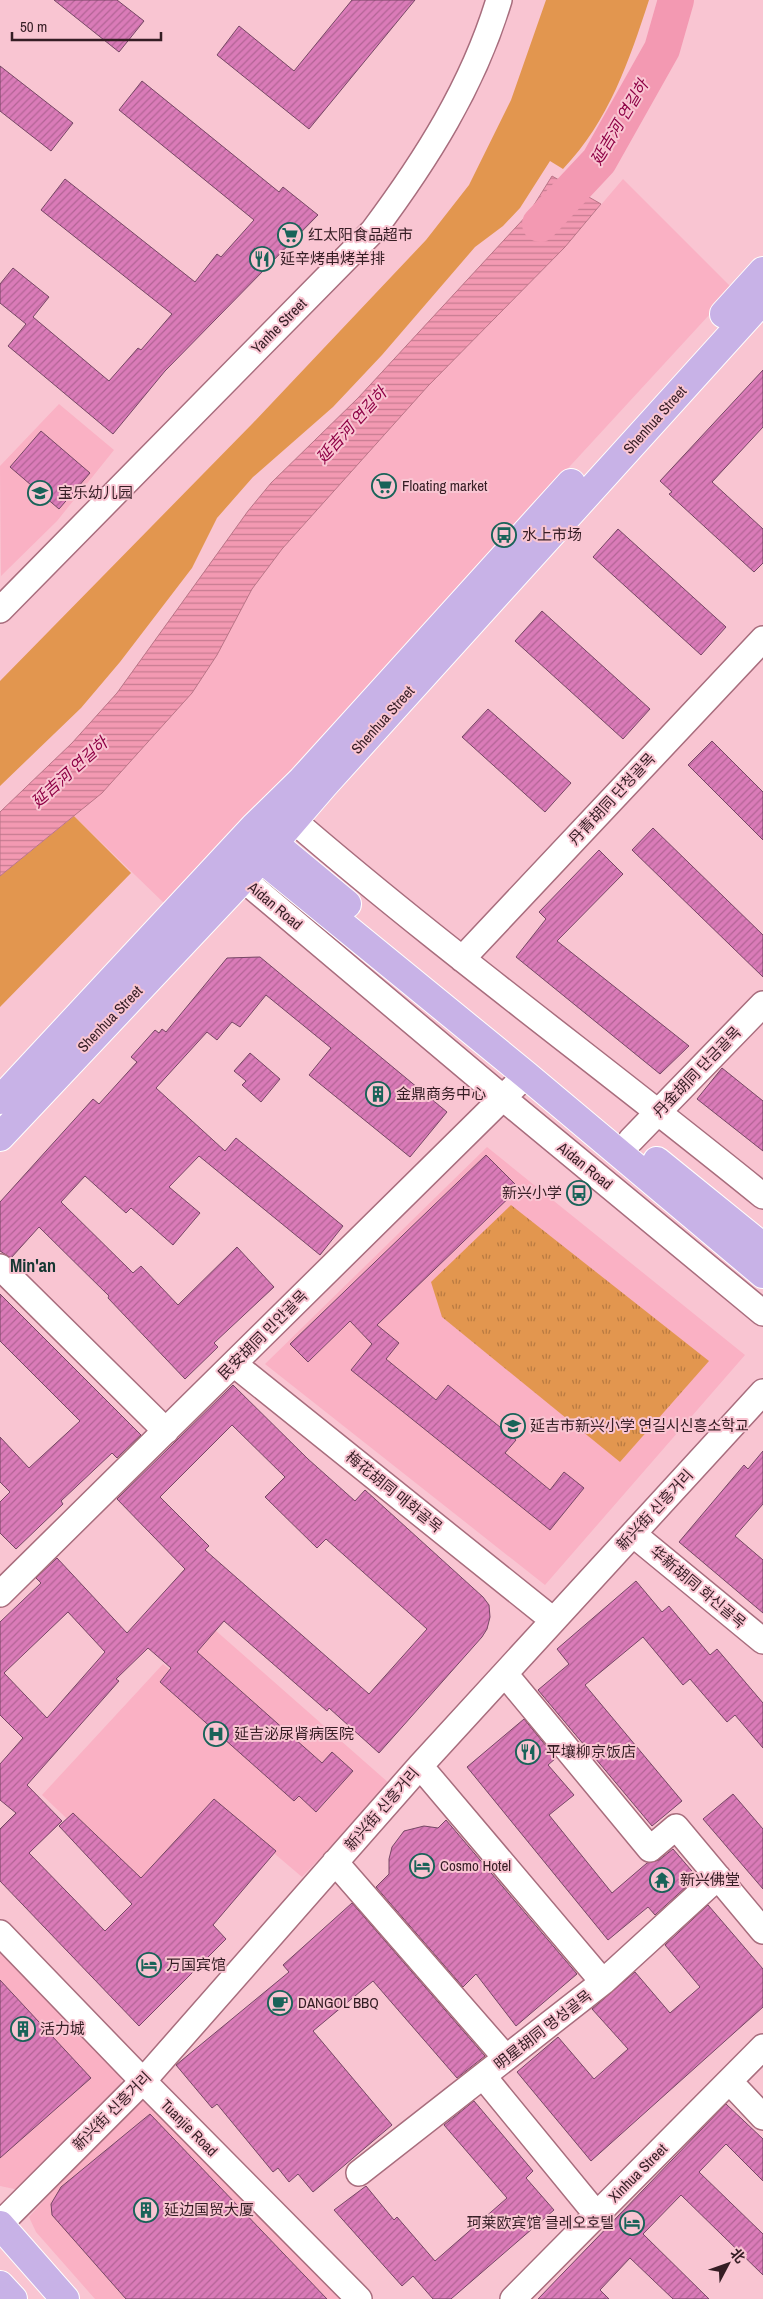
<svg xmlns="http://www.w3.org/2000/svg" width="763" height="2299" font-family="'Archivo Narrow','Noto Sans SC','Noto Sans KR',sans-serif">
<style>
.built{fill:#fab1c4}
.grass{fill:#e2964f}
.park{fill:url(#park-tufts)}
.water{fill:url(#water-rules);stroke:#ba7487}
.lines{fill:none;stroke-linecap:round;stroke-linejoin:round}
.river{stroke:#f399b2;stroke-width:36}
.building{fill:url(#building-hatch);stroke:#764765;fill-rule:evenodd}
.minor-casing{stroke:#a86d7d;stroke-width:28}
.major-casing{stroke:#fff;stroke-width:30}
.minor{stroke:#fff;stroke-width:25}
.major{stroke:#c8b2e7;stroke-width:28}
.labels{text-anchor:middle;stroke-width:4;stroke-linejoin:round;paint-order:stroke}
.poi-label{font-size:15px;fill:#351d24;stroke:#f9c5d2;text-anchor:start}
.street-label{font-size:15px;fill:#351d24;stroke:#f9c5d2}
.water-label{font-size:16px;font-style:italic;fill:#8e0045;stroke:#f9c5d2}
.quarter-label{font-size:18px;font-weight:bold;fill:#153631;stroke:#f9c5d2}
</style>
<defs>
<pattern id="park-tufts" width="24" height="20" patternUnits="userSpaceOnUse" patternTransform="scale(1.25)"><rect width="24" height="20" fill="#e2964f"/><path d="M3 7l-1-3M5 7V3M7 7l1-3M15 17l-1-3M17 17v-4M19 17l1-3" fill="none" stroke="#b87a41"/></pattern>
<pattern id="water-rules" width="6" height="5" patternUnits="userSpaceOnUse" patternTransform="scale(1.25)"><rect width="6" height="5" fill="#f399b2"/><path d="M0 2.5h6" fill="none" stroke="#c67c91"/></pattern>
<pattern id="building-hatch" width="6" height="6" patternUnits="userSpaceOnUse" patternTransform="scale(1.25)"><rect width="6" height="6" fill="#da7bb8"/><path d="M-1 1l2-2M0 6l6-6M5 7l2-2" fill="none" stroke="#b26495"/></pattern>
</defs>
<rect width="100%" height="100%" fill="#f9c5d2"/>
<path class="built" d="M623,179l110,110 -567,616 -92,-89 28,-23 90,-100 25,-38 35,-66 30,-40 146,-163 137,-139z
M59,404l55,46 -57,71 -56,55 -1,-110z
M487,1147l258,208 -200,230 -280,-221z
M215,1630l175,154 -88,93 -67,-57 -97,66 -96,-91 121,-131 13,10z
M0,1949l123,125 -3,14 -101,102 -19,-4z
M139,2097h8l196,202h-248l-59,-67 -7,-15z"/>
<path class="grass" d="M546,0h103c-20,61 -40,121 -86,169l-13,-8 -30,47 -17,18 -28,21 -93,108 -49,52 -80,70 -36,41 -25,50 -72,94 -39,46 -81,78v-105l252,-257 174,-184 43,-55 42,-85z
M74,816l57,57 -131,134v-131z"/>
<path class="park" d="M511,1205l198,156 -89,101 -178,-145 -11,-35z"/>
<path class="water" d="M552,176l49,28 -36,43 -137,139 -146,163 -30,40 -35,66 -25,38 -90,100 -102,83v-64l72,-69 45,-50 131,-182 23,-28 87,-85 171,-185z"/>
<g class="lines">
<path class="river" d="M540,224l59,-63 63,-112 14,-49"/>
</g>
<path class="building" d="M54,0h63l27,21 -25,31z
M352,0h63l-106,129 -92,-74 22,-29 55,45z
M0,66l73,57 -22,28 -51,-40z
M142,81l137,111 4,-5 35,28 -153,156 -52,63 -105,-88 18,-22 -26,-21v-19l13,-16 36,29 -16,20 76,64 29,-33 3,2 31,-36 -131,-104 24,-31 130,103 22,-28 4,3 33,-37 -135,-110z
M763,370v57l-51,55 51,47v34l-9,9 -85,-78 3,-2 -12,-11z
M41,431l49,42 -31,36 -49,-42z
M618,529l108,98 -25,28 -108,-98z
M542,611l108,98 -27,30 -108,-98z
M488,709l83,74 -26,29 -83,-75z
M712,741l51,51v48l-75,-75z
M653,828l110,107v42l-131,-127z
M599,850l24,24 -66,67 132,105 -29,28 -144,-117 30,-38 -7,-7z
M260,957l187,155 -37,45 -101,-82 22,-27 -65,-53 -26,32 -8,-5 -15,18 -10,-8 -51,56 69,63 11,-13 107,88 -23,29 -121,-99 -30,31 31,26 -27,32 -42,-37 -5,5 -41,-37 -24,26 72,71 8,-7 37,39 59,-58 37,40 -60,56 4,4 -33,32 -77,-81 1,-2 -70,-69 -28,31 -11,-7v-49l93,-103 6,5 38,-42 -6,-5 24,-27 4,3 3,-4 4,3 61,-74z
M250,1053l30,26 -19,23 -19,-17 4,-4 -12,-10z
M722,1068l41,33v50l-66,-52z
M486,1155l33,33 -142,137 22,18 -13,16 50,41 12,-15 68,55 -11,13 45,37 14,-18 20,16 -34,42 -199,-160 21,-26 -22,-23 -42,41 -18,-18z
M0,1294l141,141 -24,23 -5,-5 -51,48 2,3 -47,45 -16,-16v-31l10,-10 -10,-10v-45l29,31 51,-47 -80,-80z
M233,1385l75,74 47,42 10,-11 118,107 6,8 1,12 -3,12 -5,8 -103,116 -50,-45 -2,3 -103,-90 -27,31 125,111 10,-11 21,19 -37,41 -17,-16 -5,5 -134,-119 11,-14 -23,-20 -32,31 3,2 -92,104 35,36 -33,32 76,78 27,-27 -73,-78 14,-13 68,65 73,-79 62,52 -63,74 13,14 -87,87 -139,-145v-52l16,-16 -16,-13v-36l23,-26 -23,-23v-93l41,-39 -5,-5 21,-20 70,75 58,-64 -68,-70zM232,1425l53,52 -20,20 52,51 9,-9 101,90 -58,65 -164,-144 4,-4 -49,-49zM68,1612l37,40 -58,66 -43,-45z
M763,1451v53l-28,32 28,24v53l-84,-71 65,-77 4,4z
M636,1581l26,31 7,-6 41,49 7,-6 46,54v45l-28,-33 -8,7 -37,-43 -7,6 -40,-48 -58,48 97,116 -30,25 -114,-136 31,-26 -12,-15z
M524,1719l32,39 -8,7 26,30 -25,20 63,78 35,-30 12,-3 14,-11 24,28 -42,38 -7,-8 -40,33 -141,-173z
M733,1794l30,35v60l-60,-70z
M446,1820l131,154 -61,52 -40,-52 -13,13 -87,-100 13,-13v-15l3,-12 12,-16 20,-5 14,2z
M352,1903l133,153 -28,22 -84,-97 -60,50 79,94 -79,67 -15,-18 -9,8 -11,-14 -5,4 -56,-68 -5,4 -36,-43 113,-93 -6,-7z
M708,1905l55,64v38l-172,154 -74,-89 41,-35 36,42 34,-30 -36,-40 43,-37 35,41 30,-26 -35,-42z
M0,1980l91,98 -91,80z
M474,2101l59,70 -7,7 28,32 -103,89h-18l-20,-23 -11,10 -68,-76 32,-24 28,34 3,-3 38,44 72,-63 -63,-73z
M726,2104l37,35v42l-37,-37 -27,28 64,62v41l-82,-80 -38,39 66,65h-36l-43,-41 -30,32 9,9h-71z
M150,2114l177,185h-201l-74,-84 -1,-11 10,-17z"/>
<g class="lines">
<defs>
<path id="minor" d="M0,610l373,-379c53,-71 100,-145 126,-231
M275,823l18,-3c152,131 314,249 470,376
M242,859l1,20 260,219 260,215
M462,959l301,-320
M631,1140l132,-136
M0,1267l166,164
M234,1364l319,256
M633,1534l130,107
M0,1594l526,-519
M505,1674l145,175 26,-22 87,104
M420,1766l183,216
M335,1862l171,196
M0,1933l143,148 216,218
M483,2076l114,139
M730,2082l33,35
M359,2173l244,-191 115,-105
M0,2224l143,-143 277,-315 343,-374
M513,2299l250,-252"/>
<path id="major" d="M724,314l39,-43
M259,831l88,73
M246,846l280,229 237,199
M0,1100l254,-273 48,-47 269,-297
M0,1137l243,-258 81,-94 439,-485
M657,1161l106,86
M0,2225l65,74
M0,2285l13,14"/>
</defs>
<use href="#minor" class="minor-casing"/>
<use href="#major" class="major-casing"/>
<use href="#minor" class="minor"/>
<use href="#major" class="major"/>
</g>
<defs>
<symbol id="supermarket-ring" viewBox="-11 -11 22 22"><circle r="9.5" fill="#f9c5d2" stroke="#196359" stroke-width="1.5"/><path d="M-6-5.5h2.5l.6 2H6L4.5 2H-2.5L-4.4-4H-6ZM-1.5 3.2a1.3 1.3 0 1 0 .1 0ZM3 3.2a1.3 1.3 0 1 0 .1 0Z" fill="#196359"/></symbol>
<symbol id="restaurant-ring" viewBox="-11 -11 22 22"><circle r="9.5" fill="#f9c5d2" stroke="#196359" stroke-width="1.5"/><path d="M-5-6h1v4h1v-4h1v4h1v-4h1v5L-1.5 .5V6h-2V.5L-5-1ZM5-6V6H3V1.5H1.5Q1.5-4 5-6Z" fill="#196359"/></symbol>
<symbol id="school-ring" viewBox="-11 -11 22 22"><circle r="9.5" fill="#f9c5d2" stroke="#196359" stroke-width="1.5"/><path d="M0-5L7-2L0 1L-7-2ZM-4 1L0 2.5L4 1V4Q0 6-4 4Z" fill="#196359"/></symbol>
<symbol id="bus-ring" viewBox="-11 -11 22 22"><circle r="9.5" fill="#f9c5d2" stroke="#196359" stroke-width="1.5"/><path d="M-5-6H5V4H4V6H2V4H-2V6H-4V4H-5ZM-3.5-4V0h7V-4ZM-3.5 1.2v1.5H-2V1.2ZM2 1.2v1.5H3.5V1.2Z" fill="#196359"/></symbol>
<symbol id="building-ring" viewBox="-11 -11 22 22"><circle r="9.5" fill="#f9c5d2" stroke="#196359" stroke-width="1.5"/><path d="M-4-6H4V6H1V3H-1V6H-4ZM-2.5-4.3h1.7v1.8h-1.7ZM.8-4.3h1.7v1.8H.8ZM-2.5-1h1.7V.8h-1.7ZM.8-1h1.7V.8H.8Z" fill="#196359"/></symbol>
<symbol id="hospital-ring" viewBox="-11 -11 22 22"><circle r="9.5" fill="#f9c5d2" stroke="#196359" stroke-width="1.5"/><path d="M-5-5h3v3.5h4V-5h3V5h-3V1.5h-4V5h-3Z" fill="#196359"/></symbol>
<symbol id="hotel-ring" viewBox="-11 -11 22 22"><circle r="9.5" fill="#f9c5d2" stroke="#196359" stroke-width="1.5"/><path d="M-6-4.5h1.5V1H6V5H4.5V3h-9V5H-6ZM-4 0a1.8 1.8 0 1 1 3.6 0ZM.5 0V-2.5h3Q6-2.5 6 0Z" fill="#196359"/></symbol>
<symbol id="temple-ring" viewBox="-11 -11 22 22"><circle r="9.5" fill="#f9c5d2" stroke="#196359" stroke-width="1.5"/><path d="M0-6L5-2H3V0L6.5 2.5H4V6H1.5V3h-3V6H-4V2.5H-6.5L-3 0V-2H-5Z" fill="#196359"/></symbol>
<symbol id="cafe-ring" viewBox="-11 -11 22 22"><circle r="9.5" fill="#f9c5d2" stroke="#196359" stroke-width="1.5"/><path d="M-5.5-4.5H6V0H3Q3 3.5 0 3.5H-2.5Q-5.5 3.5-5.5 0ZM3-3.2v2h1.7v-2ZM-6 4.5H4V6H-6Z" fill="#196359"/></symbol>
</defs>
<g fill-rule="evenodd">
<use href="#supermarket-ring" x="276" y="221" width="28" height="28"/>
<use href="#restaurant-ring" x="248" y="245" width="28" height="28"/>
<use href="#supermarket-ring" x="370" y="472" width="28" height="28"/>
<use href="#school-ring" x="26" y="479" width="28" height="28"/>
<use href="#bus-ring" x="490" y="521" width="28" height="28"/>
<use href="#building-ring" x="364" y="1080" width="28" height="28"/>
<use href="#bus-ring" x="565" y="1179" width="28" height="28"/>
<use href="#school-ring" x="499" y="1412" width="28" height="28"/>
<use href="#hospital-ring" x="202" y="1720" width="28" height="28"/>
<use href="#restaurant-ring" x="514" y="1738" width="28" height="28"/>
<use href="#hotel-ring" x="408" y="1852" width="28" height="28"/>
<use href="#temple-ring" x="648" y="1866" width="28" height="28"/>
<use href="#hotel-ring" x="135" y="1951" width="28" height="28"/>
<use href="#cafe-ring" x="266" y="1989" width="28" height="28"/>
<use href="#building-ring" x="9" y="2015" width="28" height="28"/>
<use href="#building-ring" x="132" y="2196" width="28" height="28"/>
<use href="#hotel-ring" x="618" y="2209" width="28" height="28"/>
</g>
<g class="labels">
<g class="poi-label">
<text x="308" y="240">红太阳食品超市</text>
<text x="280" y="264">延辛烤串烤羊排</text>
<text x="402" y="491">Floating market</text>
<text x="58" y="498">宝乐幼儿园</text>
<text x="522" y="540">水上市场</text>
<text x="396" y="1099">金鼎商务中心</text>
<text x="562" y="1198" text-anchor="end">新兴小学</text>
<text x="530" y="1431">延吉市新兴小学 연길시신흥소학교</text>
<text x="234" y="1739">延吉泌尿肾病医院</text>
<text x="546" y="1757">平壤柳京饭店</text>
<text x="440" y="1871">Cosmo Hotel</text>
<text x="680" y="1885">新兴佛堂</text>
<text x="166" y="1970">万国宾馆</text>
<text x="298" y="2008">DANGOL BBQ</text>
<text x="40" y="2034">活力城</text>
<text x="164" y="2215">延边国贸大厦</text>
<text x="614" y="2228" text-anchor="end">珂莱欧宾馆 클레오호텔</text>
</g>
<g class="street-label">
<text transform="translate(279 326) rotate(-45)" y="5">Yanhe Street</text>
<text transform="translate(655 420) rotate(-48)" y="5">Shenhua Street</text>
<text transform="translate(383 720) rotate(-48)" y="5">Shenhua Street</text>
<text transform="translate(612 799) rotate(-47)" y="5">丹青胡同 단청골목</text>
<text transform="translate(275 906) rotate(40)" y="5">Aidan Road</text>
<text transform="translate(110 1019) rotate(-46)" y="5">Shenhua Street</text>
<text transform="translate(697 1072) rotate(-46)" y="5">丹金胡同 단금골목</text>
<text transform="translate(585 1166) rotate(39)" y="5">Aidan Road</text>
<text transform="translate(263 1335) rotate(-45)" y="5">民安胡同 민안골목</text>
<text transform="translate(394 1492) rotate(39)" y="5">梅花胡同 매화골목</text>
<text transform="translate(655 1510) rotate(-47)" y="5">新兴街 신흥거리</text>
<text transform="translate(698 1587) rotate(40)" y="5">华新胡同 화신골목</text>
<text transform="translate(382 1809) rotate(-49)" y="5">新兴街 신흥거리</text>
<text transform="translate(543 2030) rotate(-38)" y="5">明星胡同 명성골목</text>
<text transform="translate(112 2111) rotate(-45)" y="5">新兴街 신흥거리</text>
<text transform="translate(189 2128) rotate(45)" y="5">Tuanjie Road</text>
<text transform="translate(638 2173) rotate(-45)" y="5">Xinhua Street</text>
</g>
<g class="water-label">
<text transform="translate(619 122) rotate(-59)" y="6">延吉河 연길하</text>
<text transform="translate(351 425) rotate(-48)" y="6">延吉河 연길하</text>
<text transform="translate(69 772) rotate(-42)" y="6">延吉河 연길하</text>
</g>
<g class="quarter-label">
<text x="33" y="1272">Min'an</text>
</g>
</g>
<g transform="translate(728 2264) rotate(49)" stroke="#f9c5d2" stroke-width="4" paint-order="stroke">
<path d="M0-4L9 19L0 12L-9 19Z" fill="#351d24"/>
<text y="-8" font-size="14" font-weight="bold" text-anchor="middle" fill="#351d24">北</text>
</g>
<path d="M12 32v8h149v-8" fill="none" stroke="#351d24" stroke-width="2.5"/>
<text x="20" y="32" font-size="15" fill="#351d24" stroke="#f9c5d2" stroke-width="4" paint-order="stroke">50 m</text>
</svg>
